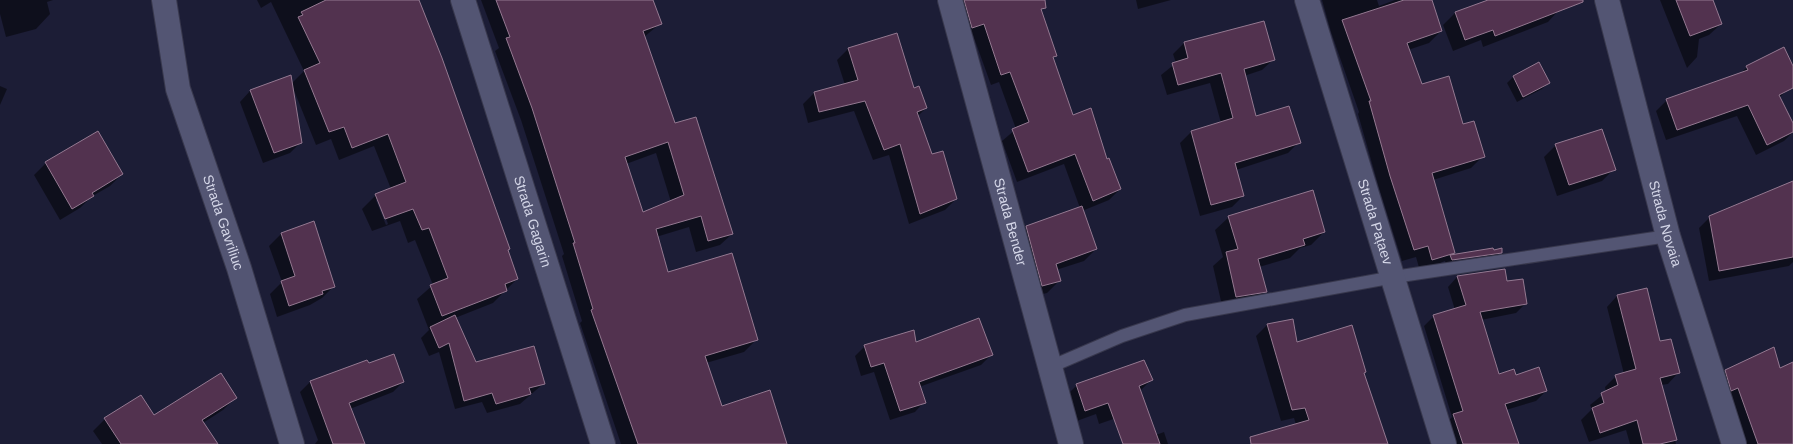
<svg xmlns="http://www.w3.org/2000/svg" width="1793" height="444" font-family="Arial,sans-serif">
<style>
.shadow{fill:#0007;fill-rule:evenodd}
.building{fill:#52324f;stroke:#947991;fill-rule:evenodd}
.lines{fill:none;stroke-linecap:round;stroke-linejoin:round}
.service-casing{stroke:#38384d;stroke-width:14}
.minor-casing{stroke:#38384d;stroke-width:26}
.service{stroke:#535573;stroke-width:12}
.minor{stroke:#535573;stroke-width:24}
.labels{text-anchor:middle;stroke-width:5;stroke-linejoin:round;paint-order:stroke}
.street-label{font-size:14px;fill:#d5d7e8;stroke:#080813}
</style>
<rect width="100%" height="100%" fill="#1c1d36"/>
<path class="shadow" d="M0,0h53l-6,2 3,12 -14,15 -30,8 -6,-23z
M257,0h161l99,279 -24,24 -38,15 20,46 68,20 -23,20 -33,9 -5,-11 -27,7 -16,-57 -10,4 -8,-18 8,-8 -12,-31 16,-14 -18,-45 -7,3 -8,-22 -28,10 -10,-22 14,-14 15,-6 -17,-43 -35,14 -8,-21 -15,6 -23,-57 8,54 -11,11 -27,10 -23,-61 10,-11 40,-14 1,7 13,-13 -33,-69 -10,6zM376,200h3l9,24 -2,1z
M481,0h171l9,23 -17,14 30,88 58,109 -12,11 -24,7 -7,-25 -33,10 12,37 88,66 -12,12 -38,11 15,45 65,36h-165l-41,-121 2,-2 -20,-65 2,-2 -43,-134 -26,-69 4,-3zM656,153l15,49 -29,12 -16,-50z
M946,0h91l19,56 -4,3 21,57 33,45 14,28 -11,11 -27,11 14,38 -12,12 -28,9 3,11 -12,12 -16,4 -16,-58 12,-12 53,-19 -16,-44 -47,18 -15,-41 14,-12 -17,-47 -8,3 -18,-50 -12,3z
M1136,0h35l-33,9z
M1322,0h55l2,6 16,-6h35l11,31 -12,12 -21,7 13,36 41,40 21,30 -12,12 -38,12 21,72 -4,4 42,-7 1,2 8,1 -6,6 -49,8 -1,-5 -25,10 -4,-14 -14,4 -23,-73 -21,-74 1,-2 -28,-80zM1487,254v2l-33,5v-2z
M1489,0h67l3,10 -11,12 -65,25 -2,-7 -28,11 -10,-26 12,-12z
M1660,0h52l9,24 -12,11 -10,4 -2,18 -10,11z
M1264,22l10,37 -12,11 -18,6 12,42 43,24 -11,11 -52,17 7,26 -11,11 -32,9 -20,-73 11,-11 30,-9 -11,-40 -43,12 -6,-20 15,-12 -3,-9 11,-11z
M848,49l65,41 13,18 -8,8 13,39 25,44 -11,11 -36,14 -20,-69 -16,5 -19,-49 -46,12 -5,-19 11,-11 31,-8 -8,-25z
M1539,64l9,19 -6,6 -25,13 -10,-19 6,-6z
M1747,67l46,2v15l-14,14 14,28v6l-9,9 -28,14 -19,-39 -71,24 -10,-29 11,-11 72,-25z
M0,86l7,3 -7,16z
M98,133l24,41 -12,12 -19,11 -11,11 -20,12 -26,-45 12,-12z
M1556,145l58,24 -12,12 -45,15 -13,-39z
M1793,210v52l-4,4 -80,15 -10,-53 11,-11z
M1229,217l95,15 -13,13 -11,3 -10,10 -31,9 6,24 -13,14 -29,5 -10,-44 10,-9 -8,-27z
M314,223l20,63 -12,12 -12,7 -33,12 -7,-23 12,-12 -13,-36 12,-12z
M1457,277l49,6 20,20 -10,10 -35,7 17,56 17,1 31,14 -10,10 -30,9 11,34h-67l-6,-18 8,-9 -28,-91 10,-10 21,-6 -7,-23z
M1617,296l43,47 18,30 -10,11 -7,1 15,59h-46l-4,-14 -37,12 -8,-22 11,-11 -2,-4 16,-13 -1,-5 11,-11 8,-2 -17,-67z
M1267,325l29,19 67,30 24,70h-130l39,-19 -2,-7 -13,3 -25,-85z
M915,343l76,12 -10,10 -62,22 5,15 -9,10 -25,8 -16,-48 -13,4 -6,-20 10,-10z
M367,361l1,4 35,17 -10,10 -43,17 14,35h-49l3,-4 -18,-48 10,-10z
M1793,363v81h-55l-26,-60 14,-13 53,-1z
M1151,380l-12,12 -8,21 -32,11 -3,-10 -22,8 -9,-25 12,-12z
M235,398l-12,12 -20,13 4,21h-105l-9,-13 12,-12 48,-2z
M1164,432l4,12h-30l4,-4z"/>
<path class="building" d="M326,0h93l23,58 68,191 -2,1 10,29 -13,5 2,7 -65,25 -12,-31 18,-7 -19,-50 -7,2 -9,-21 -28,10 -10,-25 31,-12 -18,-48 -36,14 -8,-21 -15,5 -25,-62 16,-7 -22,-46 5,-2 -2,-3z
M496,0h157l9,24 -19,7 32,92 21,-6 37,117 -25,7 -7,-25 -45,13 12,43 64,-19 26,87 -53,16 17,50 48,-16 17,54h-149l-47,-134 2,-1 -20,-66h2l-43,-135 -26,-70 4,-1zM668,142l16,53 -41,17 -18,-55z
M964,0h81l1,8 -5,1 16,47 -4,1 20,58 18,-7 16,51 2,-1 12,31 -28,12 -18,-47 -47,18 -16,-43 17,-7 -19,-50 -9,3 -17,-51 -12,4z
M1404,0h28l10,31 -35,12 15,41 27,-8 14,48 11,-3 11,36 -53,16 23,80 -23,7 -4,-14 -14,4 -24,-74 -21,-75h2l-29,-81z
M1488,0h95v2l-88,34 -2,-6 -28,10 -10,-28z
M1676,0h37l9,24 -32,12z
M1264,21l11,39 -31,9 12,47 33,-10 12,37 -66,20 9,33 -33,9 -20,-74 42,-13 -12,-45 -43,12 -6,-22 16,-5 -4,-16z
M897,33l17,55 5,-2 8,22 -10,4 15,42 11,-3 14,48 -37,15 -20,-70 -16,6 -19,-49 -46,11 -5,-20 44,-12 -10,-32z
M1784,47l9,19v22l-14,7 14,28v9l-26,13 -19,-40 -71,25 -11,-31 82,-29 -2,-4z
M1539,62l11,21 -27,14 -10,-21z
M291,75l11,68 -28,10 -24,-63z
M1602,129l14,41 -47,15 -14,-41z
M98,131l25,43 -31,19 2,3 -22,13 -27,-47z
M1793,181v76l-74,14 -10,-55z
M1313,190l12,42 -22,7 2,6 -47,14 9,33 -31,5 -10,-45 12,-3 -10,-33z
M1082,206l15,43 -41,15 5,17 -19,5 -16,-60z
M314,221l21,66 -13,4 1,3 -34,12 -8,-25 14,-5 -14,-43z
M1493,248l1,2 8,-2v5l-50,7 -2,-5z
M1505,269l2,12 16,-2 4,25 -47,8 19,62 15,-5 2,6 23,-8 8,24 -42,13 14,40h-56l-10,-30 10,-3 -30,-96 33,-10 -9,-29z
M1647,288l13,53 11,-2 9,34 -20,5 17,62 -17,4h-17l-6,-24 -37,13 -8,-25 12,-5 -3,-10 17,-8 -3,-10 21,-6 -19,-74z
M455,315l21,47 58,-16 11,38 -16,4 2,6 -35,10 -4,-11 -28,8 -15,-58 -10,5 -9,-21z
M979,318l14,37 -74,27 7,21 -26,8 -16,-48 -13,4 -7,-22 50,-15 2,12z
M1293,319l4,23 55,-17 14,47 -2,1 24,71h-137l-1,-7 59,-17 -4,-12 -13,2 -25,-86z
M1774,347l6,21 13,-6v82h-35l-20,-56 -7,3 -6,-21z
M394,354l10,28 -55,21 16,41h-32l-23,-63 57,-21 2,3z
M1144,360l9,20 -14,6 21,58h-37l-15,-41 -23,8 -9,-27z
M221,373l16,25 -35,22 16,24h-97l-17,-26 37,-23 13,20z"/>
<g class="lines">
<defs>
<path id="service" d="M1050,367l72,-31 63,-21 209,-38 274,-41"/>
<g id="minor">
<path id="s1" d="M164,0l14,89 61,179 53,176"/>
<path id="s2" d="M463,0l140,444"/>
<path id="s3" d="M950,0l121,444"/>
<path id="s4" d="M1307,0l137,444"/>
<path id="s5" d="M1607,0l61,236 66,208"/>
</g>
</defs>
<use href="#service" class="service-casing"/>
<use href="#minor" class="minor-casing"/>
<use href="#service" class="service"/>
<use href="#minor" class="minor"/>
</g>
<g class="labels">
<g class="street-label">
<text dy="5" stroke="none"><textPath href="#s2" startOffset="232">Strada Gagarin</textPath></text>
<text dy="5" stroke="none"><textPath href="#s3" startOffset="230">Strada Bender</textPath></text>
<text dy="5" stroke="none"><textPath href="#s4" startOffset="232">Strada Pațaev</textPath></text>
<text dy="5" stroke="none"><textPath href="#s1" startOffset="231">Strada Gavriliuc</textPath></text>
<text dy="5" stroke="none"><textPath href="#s5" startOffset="231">Strada Novaia</textPath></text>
</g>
</g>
</svg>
